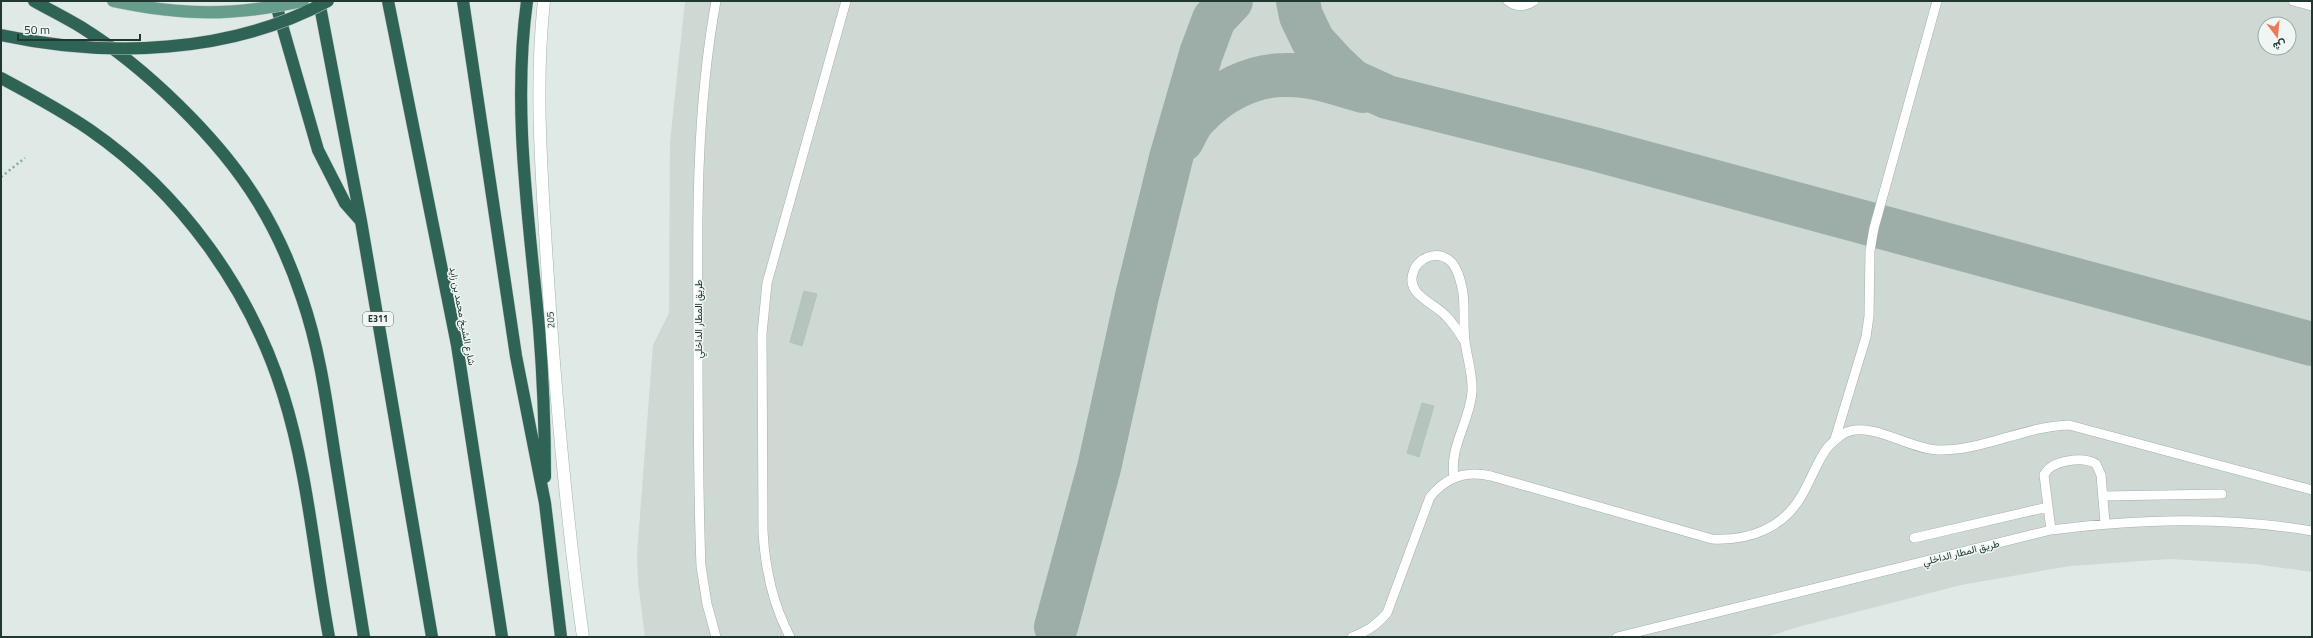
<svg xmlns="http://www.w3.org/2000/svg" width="2313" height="638" font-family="'Titillium Web',Vazirmatn,sans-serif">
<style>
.built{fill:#ced9d3;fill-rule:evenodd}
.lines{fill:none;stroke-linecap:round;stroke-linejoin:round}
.taxiway{stroke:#9daea9;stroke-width:44}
.building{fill:#b5c4bd;stroke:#b2c3bb}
.lane-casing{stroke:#a2b0ab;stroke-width:10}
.secondary-casing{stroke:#9fb5ac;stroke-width:13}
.highway-casing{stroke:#bcc3c1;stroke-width:13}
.path{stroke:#81ab9d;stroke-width:2.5;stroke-dasharray:2 3;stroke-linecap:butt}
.lane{stroke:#fff;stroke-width:9}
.secondary{stroke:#fff;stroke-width:12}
.highway{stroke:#2f6356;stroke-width:12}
.primary-bridge-casing{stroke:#bcc3c1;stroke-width:13;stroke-linecap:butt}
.highway-bridge-casing{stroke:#bcc3c1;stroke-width:13;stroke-linecap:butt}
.primary-bridge{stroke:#669d8d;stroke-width:12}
.highway-bridge{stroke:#2f6356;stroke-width:12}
.labels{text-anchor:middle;stroke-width:3;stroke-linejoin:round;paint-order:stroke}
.shield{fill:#eff6f3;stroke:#5f716b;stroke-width:1}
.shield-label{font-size:9px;font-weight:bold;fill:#213831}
.street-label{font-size:10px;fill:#213831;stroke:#eff6f3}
</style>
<rect width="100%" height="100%" fill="#dfe9e5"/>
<path class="built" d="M685,1h1627v571l-57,-8 -85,-5 -100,7 -109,19 -163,42 -32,10h-1121l-7,-55 -1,-27 16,-210 16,-32 1,-171zM2265,24h24v24h-24z"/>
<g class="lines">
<path class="taxiway" d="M1298,1l3,15 12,25 22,24 17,16 35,16 207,52 718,195
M1182,140c4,-7 8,-17 14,-23 23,-25 55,-42 89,-42 27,-1 53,9 78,16
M1056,627l43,-159 38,-172 34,-138 30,-104 13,-35 17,-18"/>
</g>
<path class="building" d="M804,291l13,3 -15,52 -12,-4z
M1422,403l12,3 -15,51 -12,-4z"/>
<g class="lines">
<defs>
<path id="lane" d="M716,1c-20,109 -19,222 -18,332 0,77 0,155 3,233l6,38 9,33
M1508,1c8,6 17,6 26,0
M2293,1l19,5
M1835,439l31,-102 3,-21 1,-65 4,-23 63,-227
M1454,477c-5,-30 16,-56 18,-85 1,-18 -5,-34 -7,-51 -2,-16 0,-32 -2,-48 -2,-11 -5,-26 -14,-33 -13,-10 -32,-2 -36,13 -7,22 20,29 32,42 8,8 14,17 20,27
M2103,496l119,-2
M2051,530l-7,-55c7,-15 39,-19 52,-11l5,11 4,48
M1914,538l134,-31
M790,637c-18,-34 -25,-68 -27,-106l-1,-197 5,-51 79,-282
M1352,637c15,-5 25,-12 35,-24l43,-116c16,-20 36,-27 61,-21l221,63c36,2 71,-10 90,-44 9,-15 15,-34 26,-48 6,-6 13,-14 22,-16 27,-7 60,18 88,19 45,1 87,-24 131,-25l243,65
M1617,637l434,-107c88,-11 173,-14 261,1"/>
<path id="secondary" d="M544,1c-9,82 -3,164 2,247 8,130 19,260 37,389"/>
<path id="highway" d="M34,1c16,9 32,17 47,26 63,39 138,111 177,175 18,29 33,63 44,96 17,49 24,100 32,152 10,62 20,125 30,187
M275,1l43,149 27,53 15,17
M319,1l42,220 71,416
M388,1l69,344 45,292
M463,1l53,355 29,147 16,134
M527,1c-15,108 2,218 12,326 4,50 6,100 6,150
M1,78c30,16 60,32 89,52 91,63 160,159 193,264 25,79 31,162 46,243"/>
</defs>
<use href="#lane" class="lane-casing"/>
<use href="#secondary" class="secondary-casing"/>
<use href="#highway" class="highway-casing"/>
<path class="path" d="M1,177l24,-19"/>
<use href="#lane" class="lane"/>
<use href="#secondary" class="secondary"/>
<use href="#highway" class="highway"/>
<defs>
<path id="primary-bridge" d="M113,1c70,15 121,15 190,0"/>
<path id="highway-bridge" d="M1,35c107,23 229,19 327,-34"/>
</defs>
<use href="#primary-bridge" class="primary-bridge-casing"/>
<use href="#highway-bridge" class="highway-bridge-casing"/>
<use href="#primary-bridge" class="primary-bridge"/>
<use href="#highway-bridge" class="highway-bridge"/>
</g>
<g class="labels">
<rect class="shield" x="363" y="312" width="30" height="14" rx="3"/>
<g class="shield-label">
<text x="378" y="322">E311</text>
</g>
<g class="street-label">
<text transform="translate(463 316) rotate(79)" y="4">شارع الشيخ محمد بن زايد</text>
<text transform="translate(698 319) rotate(-90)" y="4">طريق المطار الداخلي</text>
<text transform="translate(550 320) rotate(-93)" y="4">205</text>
<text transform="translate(1961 552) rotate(-14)" y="4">طريق المطار الداخلي</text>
</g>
</g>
<rect width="2313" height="638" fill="none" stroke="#213831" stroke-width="4"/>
<g transform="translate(2277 36) rotate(164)"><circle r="19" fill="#eff6f3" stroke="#9daaa5"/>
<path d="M0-3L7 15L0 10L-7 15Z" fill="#e97b5d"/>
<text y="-6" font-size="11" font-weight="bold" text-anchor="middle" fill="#213831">ش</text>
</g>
<path d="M18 34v6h122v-6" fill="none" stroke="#213831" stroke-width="2"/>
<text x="24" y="34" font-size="12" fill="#213831" stroke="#eff6f3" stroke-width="3" paint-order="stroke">50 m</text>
</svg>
